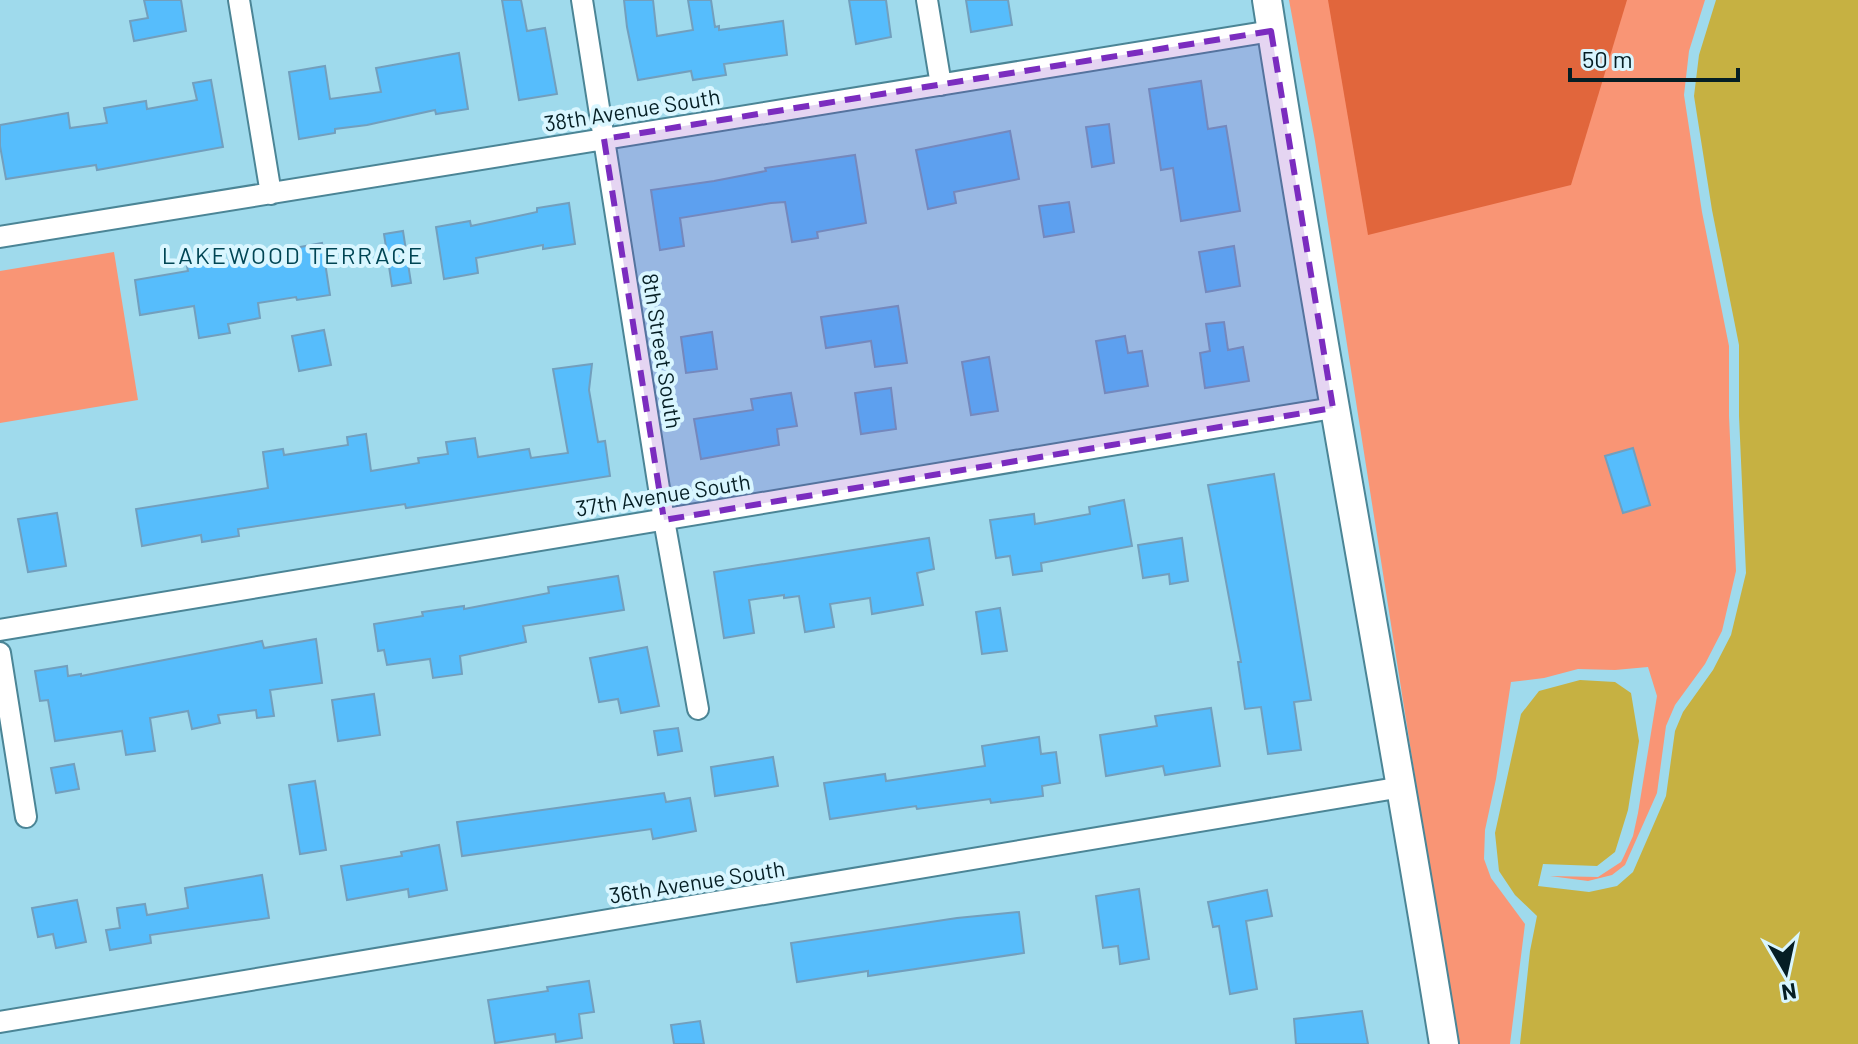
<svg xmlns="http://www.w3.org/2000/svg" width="1858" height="1044" font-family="Barlow,sans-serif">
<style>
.green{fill:#f99575}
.forest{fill:#e1663c}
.water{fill:#c6b142}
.building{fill:#56bdfc;stroke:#729fbd;stroke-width:2}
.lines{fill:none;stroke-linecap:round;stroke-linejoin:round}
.minor-casing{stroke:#4b8596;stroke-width:24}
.secondary-casing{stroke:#4b8596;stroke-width:32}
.minor{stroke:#fff;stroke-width:20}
.secondary{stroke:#fff;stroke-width:28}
.marked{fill:#7b2cbf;fill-opacity:0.2;stroke:#7b2cbf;stroke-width:6;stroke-dasharray:16 10;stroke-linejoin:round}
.labels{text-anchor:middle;stroke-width:8;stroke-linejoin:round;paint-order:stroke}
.street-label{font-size:22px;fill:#051e24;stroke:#d9f6ff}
.neighbourhood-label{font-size:24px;letter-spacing:2px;fill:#004554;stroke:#d9f6ff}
</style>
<rect width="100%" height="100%" fill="#9fdaec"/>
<path class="green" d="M1289,0h416l-16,51 -5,44 18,117 27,134v70l7,155 -14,60 -17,33 -30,41 -9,21 -9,67 -32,72 -13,10 -24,6 -38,-5 48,1 23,-15 3,-6 9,-20 5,-23 19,-117 -9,-29 -33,3 -37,-1 -34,9 -33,4 -15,97 -11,51 -1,29 7,19 34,46 -15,120h-53l-142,-903z
M114,252l24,148 -138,23v-152z"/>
<path class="forest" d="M1328,0h299l-56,185 -203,50z"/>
<path class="water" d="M1716,0h142v1044h-338l10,-93 7,-35 -22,-21 -16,-24 -4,-38 26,-119 18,-23 41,-11 35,2 16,11 8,48 -11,69 -13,42 -18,14 -54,-2 -5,22 51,6 28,-6 16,-14 33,-76 9,-65 8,-19 30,-42 18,-35 15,-62 -7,-157v-71l-27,-135 -18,-114 5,-41z"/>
<path class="building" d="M144,0h37l5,31 -52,10 -4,-20 18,-3z
M502,0h19l6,31 18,-3 12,66 -38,6z
M624,0h29l4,36 36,-6 -5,-30h23l4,27 4,-1v4l64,-9 4,34 -63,9 2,11 -33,5 -2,-9 -53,9 -11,-53z
M849,0h37l5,37 -35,7z
M966,0h42l4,25 -41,7z
M459,53l9,56 -32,5 -1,-4 -68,15 -32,4v4l-36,6 -10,-67 36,-6 5,33 51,-7 -5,-24z
M211,80l12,67 -126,23 -1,-5 -90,14 -6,-33v-21l68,-12 2,15 37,-5 -3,-15 42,-7 1,8 50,-9 -4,-17z
M1201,81l7,48 18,-3 14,85 -59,10 -8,-53 -12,2 -12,-81z
M1109,124l5,39 -22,4 -6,-40z
M1010,131l9,48 -65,13 2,11 -28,6 -12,-59z
M855,155l11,68 -49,9 1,6 -26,4 -7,-40 -14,1 -91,15 4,28 -24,4 -9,-60 63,-9 52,-10 -1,-3z
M1069,202l5,30 -30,5 -5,-31z
M569,203l6,41 -32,5v-4l-67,13 2,15 -34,6 -8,-52 34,-6 1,5 66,-14v-4z
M403,231l8,52 -19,3 -8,-52z
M322,243l8,52 -33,5 -1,-3 -38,6 2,15 -32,6 2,9 -31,5 -5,-32 -54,9 -5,-35 53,-9 -2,-10 32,-5 1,6z
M1234,246l6,40 -34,6 -7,-40z
M898,306l9,57 -32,4 -4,-26 -45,7 -5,-31z
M1224,322l4,28 15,-3 6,34 -44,7 -5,-35 10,-2 -4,-27z
M324,330l7,35 -32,6 -7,-35z
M712,332l5,37 -31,4 -5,-36z
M1125,336l3,17 14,-2 6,35 -43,7 -9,-52z
M989,357l9,54 -27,4 -9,-53z
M592,364l-3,26 9,52 7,-1 5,35 -204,32 -1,-4 -167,25 1,7 -37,6 -1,-7 -59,11 -6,-37 132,-21 -5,-36 20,-3 1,6 64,-10 -1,-8 19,-3 5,37 48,-8 -1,-5 30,-4 -2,-12 29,-4 3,19 51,-8 2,9 37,-5 -15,-84z
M891,388l5,41 -35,5 -6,-41z
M791,393l6,33 -20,3 2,16 -78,14 -7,-40 59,-9 -2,-11z
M1633,448l17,57 -27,8 -18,-57z
M1274,474l37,226 -17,2 7,48 -33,4 -7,-47 -16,2 -7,-47h3l-33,-177z
M1124,500l8,46 -91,17 1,8 -29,4 -3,-19 -14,2 -6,-38 44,-6 1,10 55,-10 -1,-7z
M57,513l9,53 -38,6 -10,-53z
M929,538l5,31 -17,4 6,32 -51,9 -2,-16 -40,6 4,23 -29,5 -6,-36 -15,2v-3l-35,5 5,33 -30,5 -10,-66z
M1182,538l6,43 -18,3 -1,-10 -26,4 -5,-33z
M618,576l6,34 -101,16 3,16 -66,14 2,18 -29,4 -3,-19 -43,6 -3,-15 -6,1 -4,-27 49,-8 -1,-4 42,-6v3l85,-16 -1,-6z
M1000,608l7,43 -25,3 -6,-42z
M316,639l6,44 -52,7 4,26 -17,2 -1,-8 -38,5 2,8 -28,6 -4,-18 -38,7 5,33 -29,4 -4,-24 -67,10 -7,-41 -8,1 -5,-30 32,-5 1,10 13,-2v2l181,-35 2,7z
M647,647l12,59 -38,7 -3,-14 -19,3 -9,-44z
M374,694l6,41 -42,6 -6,-41z
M1211,708l9,58 -55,9 -2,-9 -57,10 -6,-41 57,-9 -2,-10z
M678,728l4,23 -24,4 -4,-24z
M1039,737l2,17 15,-2 4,31 -18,3 1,10 -52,7 -1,-4 -73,10 -1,-3 -86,13 -6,-36 61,-9 1,7 99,-15 -3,-20z
M773,757l5,29 -63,10 -4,-29z
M74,764l5,25 -23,4 -5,-25z
M315,781l11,69 -26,4 -11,-69z
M664,793l2,9 24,-4 6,33 -43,8 -2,-10 -189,27 -5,-34z
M439,845l8,45 -38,7 -1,-8 -61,11 -6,-34 61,-10 -1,-4z
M262,875l7,43 -119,17 1,8 -41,7 -4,-20 14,-2 -3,-20 28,-4 2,11 41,-7 -3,-20z
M1139,889l10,70 -29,5 -2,-18 -15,2 -7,-52z
M1267,890l5,26 -26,5 11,68 -27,5 -11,-68 -6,1 -5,-25z
M77,900l9,42 -30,6 -3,-14 -15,3 -6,-29z
M1019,912l5,41 -156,23v-5l-71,11 -6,-39 166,-25z
M589,981l5,31 -15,2 3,24 -26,4 -1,-8 -60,9 -7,-43 60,-9 -1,-4z
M1362,1011l6,33h-72l-2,-25z
M700,1021l4,23h-30l-3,-19z"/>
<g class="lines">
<defs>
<path id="minor" d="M239,0l32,194
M582,0l82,520 34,189
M927,0l14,85
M0,237l1271,-206
M0,630l1333,-222
M0,653l26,164
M0,1022l1402,-235"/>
<path id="secondary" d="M1267,0c54,349 121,695 177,1044"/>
</defs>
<use href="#minor" class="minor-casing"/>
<use href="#secondary" class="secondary-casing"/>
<use href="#minor" class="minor"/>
<use href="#secondary" class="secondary"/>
</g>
<path class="marked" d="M1271,31l62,377 -669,112 -60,-381z"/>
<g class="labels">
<g class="street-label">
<text transform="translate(632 110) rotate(-9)" y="8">38th Avenue South</text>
<text transform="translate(662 351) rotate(81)" y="8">8th Street South</text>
<text transform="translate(663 495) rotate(-9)" y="8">37th Avenue South</text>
<text transform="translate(697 882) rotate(-9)" y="8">36th Avenue South</text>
</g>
<g class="neighbourhood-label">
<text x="293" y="264">LAKEWOOD TERRACE</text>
</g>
</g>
<g transform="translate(1786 972) rotate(171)" stroke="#d9f6ff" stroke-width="6" paint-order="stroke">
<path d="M0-6L14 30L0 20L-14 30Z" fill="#051e24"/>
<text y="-12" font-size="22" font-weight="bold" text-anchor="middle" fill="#051e24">N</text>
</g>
<path d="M1570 68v12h168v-12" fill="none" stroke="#051e24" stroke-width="4"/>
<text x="1582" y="68" font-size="24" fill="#051e24" stroke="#d9f6ff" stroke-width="6" paint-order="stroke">50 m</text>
</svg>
